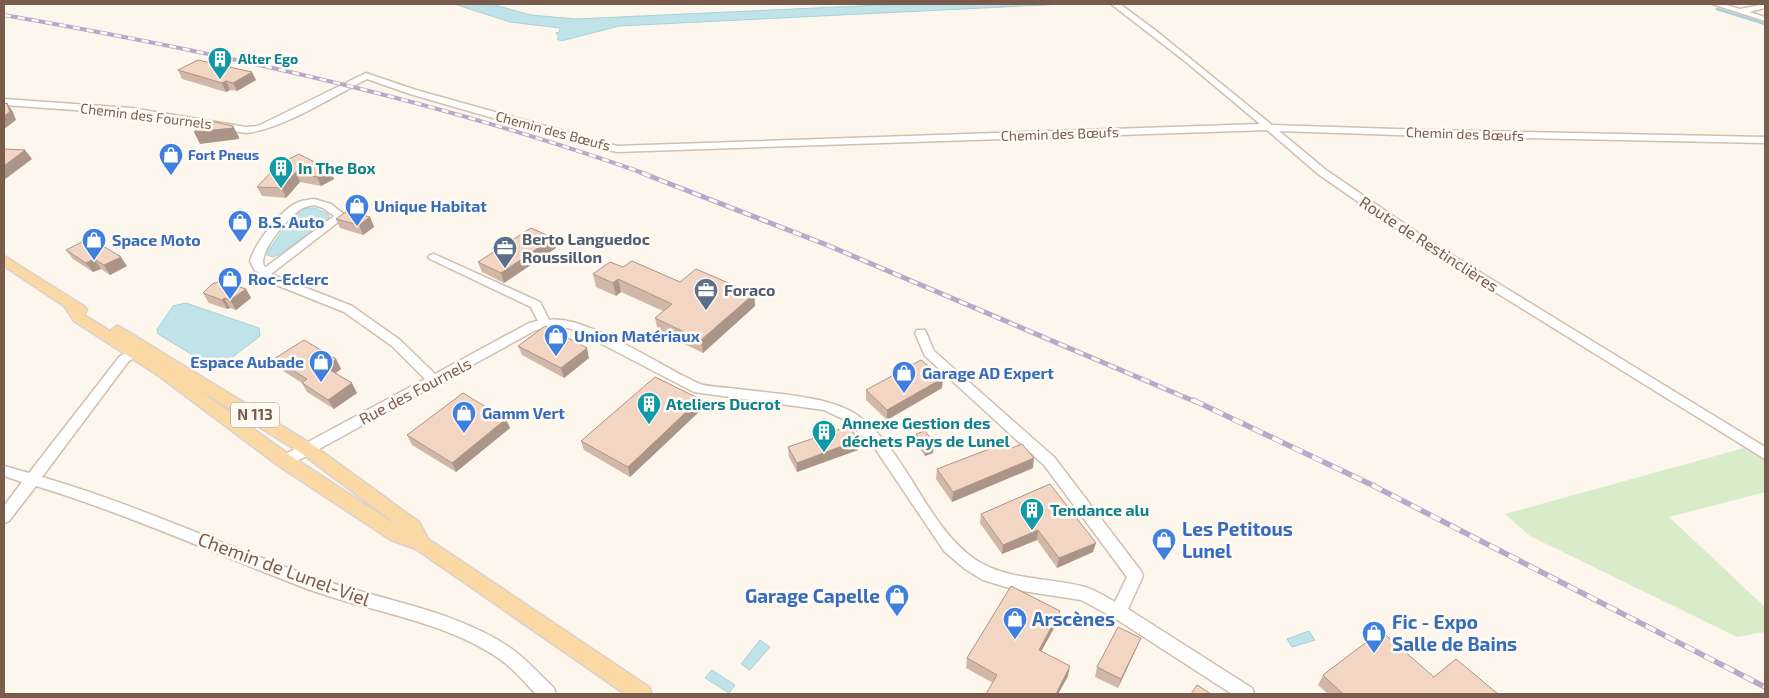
<svg xmlns="http://www.w3.org/2000/svg" width="1769" height="698" font-family="'Exo 2',sans-serif">
<style>
.green{fill:#d8ecc9}
.water{fill:#bfe3e8;stroke:#a5d3da}
.lines{fill:none;stroke-linecap:round;stroke-linejoin:round}
.stream{stroke:#a5d3da;stroke-width:2.5}
.minor-casing{stroke:#d1beb0;stroke-width:3}
.major-casing{stroke:#dad1cd;stroke-width:3}
.minor{fill:#fff;fill-rule:evenodd}
.major{fill:#fbd9a5;fill-rule:evenodd}
.rail-far2-casing{stroke:#b9a8c9;stroke-width:4}
.rail-far1-casing{stroke:#b9a8c9;stroke-width:5}
.rail-casing{stroke:#b9a8c9;stroke-width:5.5}
.rail-far2{stroke:#fffaf3;stroke-width:2.5;stroke-dasharray:7;stroke-linecap:butt}
.rail-far1{stroke:#fffaf3;stroke-width:3;stroke-dasharray:9;stroke-linecap:butt}
.rail{stroke:#fffaf3;stroke-width:4;stroke-dasharray:11;stroke-linecap:butt}
.wall{fill:#d1b7a8}
.shaded-wall{fill:#aa9588}
.building{fill:#f3d5c3;stroke:#aa9588}
.labels{text-anchor:middle;stroke-width:5;stroke-linejoin:round;paint-order:stroke}
.far-culture-label{font-size:14px;font-weight:bold;fill:#0d838f;stroke:#fffaf3;text-anchor:start}
.far-street-label{font-size:14px;fill:#7a5c4d;stroke:#fffaf3}
.far-shop-label{font-size:14px;font-weight:bold;fill:#366cbe;stroke:#fffaf3;text-anchor:start}
.shield{fill:#fffaf3;stroke:#a28b7f;stroke-width:1}
.shield-label{font-size:15px;font-weight:bold;fill:#7a5c4d}
.culture-label{font-size:16px;font-weight:bold;fill:#0d838f;stroke:#fffaf3;text-anchor:start}
.shop-label{font-size:16px;font-weight:bold;fill:#366cbe;stroke:#fffaf3;text-anchor:start}
.service-label{font-size:16px;font-weight:bold;fill:#4e5e75;stroke:#fffaf3;text-anchor:start}
.street-label{font-size:16px;fill:#7a5c4d;stroke:#fffaf3}
.near-shop-label{font-size:19px;font-weight:bold;fill:#366cbe;stroke:#fffaf3;text-anchor:start}
.near-street-label{font-size:19px;fill:#7a5c4d;stroke:#fffaf3}
</style>
<rect width="100%" height="100%" fill="#fdf6ec"/>
<path class="green" d="M1748,447l17,12v33l-96,25 96,90v25l-28,5 -207,-101 -25,-22z"/>
<path class="water" d="M454,4h37l40,11 45,4 326,-15h162l-445,22 -58,15 -4,-2 2,-2 -3,-4 3,-1 1,-4 -50,-6z
M306,208h9l13,6 1,5 -49,35 -7,3 -6,-2 1,-4 27,-38z
M186,303l73,25 1,8 -39,30h-10l-53,-32 -1,-5 16,-23z
M1309,631l6,9 -23,7 -5,-8z
M760,640l10,7 -20,23 -9,-6z
M712,670l23,15 -6,8 -24,-15z"/>
<g class="lines">
<path class="stream" d="M1717,9l48,15"/>
<defs>
<path id="minor" d="M1111,4h9l35,26 117,95 155,5 338,7v6l-338,-7 -148,-5 47,39 108,74 331,203v12l-339,-210 -108,-75 -51,-44 -650,22 -27,-6 -180,-52 -43,-15c-33,17 -86,51 -121,54l-115,-19 -127,-9v-6l127,9 115,19 12,-1 108,-53 50,17 201,56 643,-22 -74,-62z
M1712,4h11l17,5 25,-5v4l-16,4 16,5v4z
M314,199l17,5 15,12 -75,58 81,32 48,34 35,34 94,-51 9,-2 -7,-14 -101,-48 -2,-2 2,-2 4,-1 106,48 9,18c36,-6 114,48 151,64 8,3 20,3 29,4 36,5 100,7 128,27 51,36 69,112 119,145 33,21 72,17 109,27 10,3 21,10 30,15l12,-25 -83,-112 -119,-109 -10,-23 2,-3h8l9,21 120,106 87,114 2,5 -15,33 124,79 2,6h-22l-119,-77 -32,-17 -65,-10 -33,-10 -18,-11 -21,-18 -70,-104 -27,-26 -23,-11 -130,-18 -119,-62 -16,-4 -23,4 -246,135 -5,1 -5,-1 -2,-4 2,-4 145,-78 -33,-33 -48,-34 -85,-34 -2,-3 2,-3 -4,-1 -5,-10c5,-18 31,-52 49,-59 5,-2 10,-2 15,-3zM314,205l9,3 11,8 -68,51 -2,-1c-6,-13 21,-44 32,-53 5,-5 11,-7 18,-8z
M134,349l6,4 -12,9 -86,115c93,27 180,68 271,100 63,22 144,33 199,72 15,11 29,27 42,39l2,6h-20c-11,-11 -22,-25 -35,-34 -56,-40 -133,-48 -196,-72 -90,-34 -177,-74 -269,-102l-27,35 -5,2v-17l18,-24 -18,-6v-10l25,7 91,-117z"/>
<path id="major" d="M4,256l81,51 2,3 -3,5 26,16 7,-5 5,2 191,117 106,77 9,17 221,148 3,7h-27l-209,-145 -25,-9 -112,-74 -120,-90 -85,-55 -10,-15 -60,-40zM195,387l106,66 103,77 -113,-74z"/>
</defs>
<use href="#minor" class="minor-casing"/>
<use href="#major" class="major-casing"/>
<use href="#minor" class="minor"/>
<use href="#major" class="major"/>
<defs>
<path id="rail-far2" d="M4,15c218,38 433,85 642,159"/>
<path id="rail-far1" d="M642,173l185,72 369,157"/>
<path id="rail" d="M1193,400l179,85 393,202"/>
</defs>
<use href="#rail-far2" class="rail-far2-casing"/>
<use href="#rail-far1" class="rail-far1-casing"/>
<use href="#rail" class="rail-casing"/>
<use href="#rail-far2" class="rail-far2"/>
<use href="#rail-far1" class="rail-far1"/>
<use href="#rail" class="rail"/>
</g>
<path class="wall" d="M178,70l78,10 -19,11 -7,-1 -4,2 -44,-13z
M279,164l51,6 4,9 -13,7 -21,-4 -14,16 -24,-2 -5,-9z
M370,217l4,10 -11,8 -23,-7 -4,-9z
M556,248l-52,35 -22,-11 -4,-10z
M66,250l61,16 -17,9 -9,-6 -8,3 -20,-13z
M623,267l57,15 74,12 1,12 -52,47 -45,-22 -3,-13 8,-7 -42,-19 -5,4 -20,-9 -3,-13z
M246,289l5,9 -15,12 -6,-2 -3,1 -18,-6 -6,-10z
M518,346l71,12 -25,20 -42,-23z
M274,359h62l5,10 -5,4 21,20 -23,16 -27,-17 -5,-9 -22,-14z
M942,388l-55,32 -21,-20v-10z
M702,409l-72,68 -46,-27 -3,-9z
M506,419l4,9 -54,44 -44,-27 -5,-10z
M916,434l17,19 -8,3 -9,-13z
M858,440v10l-61,22 -8,-15 -1,-10z
M1033,468l-81,34 -16,-23 1,-10z
M1050,484l43,68 -36,16 -20,-28 -35,14 -22,-31 1,-9z
M1058,621l-17,30 27,25 -10,18h-72l7,-11 -27,-15 1,-10z
M1137,647l-19,41 -23,-11 2,-10z
M1323,675l111,2 64,17h-170l-10,-9z"/>
<path class="shaded-wall" d="M252,72l4,8 -19,11 -4,-8z
M226,81l4,9 -4,2 -4,-9z
M7,103l6,9 3,8 -12,9v-13z
M233,126l6,11v2l-39,5 -6,-12z
M25,150l7,9 -28,21v-14z
M330,170l4,9 -13,7 -4,-9z
M296,172l4,10 -14,16 -4,-10z
M370,217l4,10 -11,8 -4,-10z
M553,238l3,10 -52,35 -3,-10z
M121,257l6,9 -17,9 -6,-10z
M94,259l7,10 -8,3 -7,-9z
M618,279l3,13 -5,4 -3,-13z
M246,289l5,9 -15,12 -6,-10z
M754,294l1,12 -52,47 -2,-13z
M224,298l6,10 -3,1 -5,-9z
M587,348l2,10 -25,20 -3,-10z
M336,359l5,10 -11,8 -5,-10z
M943,378l-1,10 -55,32v-10z
M352,383l5,10 -23,16 -6,-9z
M700,399l2,10 -72,68 -2,-10z
M506,419l4,9 -54,44 -4,-9z
M858,440v10l-61,22v-9z
M934,443l-1,10 -8,3v-10z
M1034,458l-1,10 -81,34 1,-10z
M1038,530l-1,10 -35,14 1,-9z
M1096,543l-3,9 -36,16 2,-10z
M1060,611l-2,10 -21,38 2,-9z
M1141,638l-4,9 -19,41 3,-9z
M1070,666l-2,10 -10,18h-2z"/>
<path class="building" d="M198,60l54,12 -19,11 -7,-2 -4,2 -44,-13z
M7,103l3,9 -6,4v-12z
M210,121l23,5v2l-39,4z
M4,149l21,1 -21,16z
M299,154l31,16 -13,7 -21,-5 -14,16 -25,-1 22,-23z
M347,211l23,6 -11,8 -23,-6z
M531,228l22,10 -52,35 -23,-11z
M90,238l31,19 -17,8 -10,-6 -8,4 -20,-13z
M632,261l48,21 16,-13 58,25 -53,46 -46,-22 17,-14 -54,-25 -5,4 -20,-9 17,-12 13,5z
M221,281l25,8 -16,11 -6,-2 -2,2 -19,-7 9,-9z
M545,326l42,22 -26,20 -43,-22z
M304,340l32,19 -11,8 27,16 -24,17 -26,-17 5,-4 -33,-20z
M921,360l22,18 -56,32 -21,-20z
M655,377l45,22 -72,68 -47,-26z
M463,393l43,26 -54,44 -45,-28z
M849,426l9,14 -61,23 -9,-16z
M925,431l9,12 -9,3 -9,-12z
M1005,443l4,6 13,-5 12,14 -81,34 -16,-23z
M1050,484l46,59 -37,15 -21,-28 -35,15 -22,-31z
M1011,586l49,25 -21,39 31,16 -14,28h-70l11,-19 -30,-17z
M1118,627l23,11 -20,41 -24,-12z
M1381,631l53,46 22,-18 42,35h-155l-20,-19z
M1197,685l14,9h-20z"/>
<defs>
<symbol id="building-pin" viewBox="-11 -11 22 30"><path d="M0 17L-7.5 6A9.5 9.5 0 1 1 7.5 6Z" fill="#0f9aa8" stroke="#fffaf3"/><path d="M-4-6H4V6H1V3H-1V6H-4ZM-2.5-4.3h1.7v1.8h-1.7ZM.8-4.3h1.7v1.8H.8ZM-2.5-1h1.7V.8h-1.7ZM.8-1h1.7V.8H.8Z" fill="#fff"/></symbol>
<symbol id="shop-pin" viewBox="-11 -11 22 30"><path d="M0 17L-7.5 6A9.5 9.5 0 1 1 7.5 6Z" fill="#3f7fe0" stroke="#fffaf3"/><path d="M-5-2.5h2.3a2.7 3.5 0 0 1 5.4 0H5L5.5 6h-11ZM-1.5-2.5h3a1.5 2.3 0 0 0-3 0Z" fill="#fff"/></symbol>
<symbol id="office-pin" viewBox="-11 -11 22 30"><path d="M0 17L-7.5 6A9.5 9.5 0 1 1 7.5 6Z" fill="#5c6f8a" stroke="#fffaf3"/><path d="M-6-3h4V-5.5h4V-3h4V5H-6ZM-1-4.5V-3h2v-1.5ZM-6 0V1H6V0Z" fill="#fff"/></symbol>
</defs>
<g fill-rule="evenodd">
<use href="#building-pin" x="206" y="45" width="28" height="38"/>
<use href="#shop-pin" x="157" y="141" width="28" height="38"/>
<use href="#building-pin" x="267" y="154" width="28" height="38"/>
<use href="#shop-pin" x="343" y="192" width="28" height="38"/>
<use href="#shop-pin" x="226" y="208" width="28" height="38"/>
<use href="#shop-pin" x="80" y="226" width="28" height="38"/>
<use href="#office-pin" x="491" y="234" width="28" height="38"/>
<use href="#shop-pin" x="216" y="265" width="28" height="38"/>
<use href="#office-pin" x="692" y="276" width="28" height="38"/>
<use href="#shop-pin" x="542" y="322" width="28" height="38"/>
<use href="#shop-pin" x="307" y="348" width="28" height="38"/>
<use href="#shop-pin" x="890" y="359" width="28" height="38"/>
<use href="#building-pin" x="635" y="390" width="28" height="38"/>
<use href="#shop-pin" x="450" y="399" width="28" height="38"/>
<use href="#building-pin" x="810" y="418" width="28" height="38"/>
<use href="#building-pin" x="1018" y="496" width="28" height="38"/>
<use href="#shop-pin" x="1150" y="526" width="28" height="38"/>
<use href="#shop-pin" x="883" y="582" width="28" height="38"/>
<use href="#shop-pin" x="1001" y="605" width="28" height="38"/>
<use href="#shop-pin" x="1360" y="619" width="28" height="38"/>
</g>
<g class="labels">
<g class="far-culture-label">
<text x="238" y="64">Alter Ego</text>
</g>
<g class="far-street-label">
<text transform="translate(146 116) rotate(7)" y="5">Chemin des Fournels</text>
<text transform="translate(553 131) rotate(15)" y="5">Chemin des Bœufs</text>
<text transform="translate(1060 134) rotate(-2)" y="5">Chemin des Bœufs</text>
<text transform="translate(1465 134) rotate(2)" y="5">Chemin des Bœufs</text>
</g>
<g class="far-shop-label">
<text x="188" y="160">Fort Pneus</text>
</g>
<rect class="shield" x="231" y="402.5" width="48" height="25" rx="4"/>
<g class="shield-label">
<text x="255" y="420">N 113</text>
</g>
<g class="culture-label">
<text x="298" y="174">In The Box</text>
<text x="666" y="410">Ateliers Ducrot</text>
<text x="842" y="429">Annexe Gestion des<tspan x="842" dy="18">déchets Pays de Lunel</tspan></text>
<text x="1050" y="516">Tendance alu</text>
</g>
<g class="shop-label">
<text x="374" y="212">Unique Habitat</text>
<text x="258" y="228">B.S. Auto</text>
<text x="112" y="246">Space Moto</text>
<text x="248" y="285">Roc-Eclerc</text>
<text x="574" y="342">Union Matériaux</text>
<text x="304" y="368" text-anchor="end">Espace Aubade</text>
<text x="922" y="379">Garage AD Expert</text>
<text x="482" y="419">Gamm Vert</text>
</g>
<g class="service-label">
<text x="522" y="245">Berto Languedoc<tspan x="522" dy="18">Roussillon</tspan></text>
<text x="724" y="296">Foraco</text>
</g>
<g class="street-label">
<text transform="translate(1429 244) rotate(33)" y="6">Route de Restinclières</text>
<text transform="translate(415 391) rotate(-28)" y="6">Rue des Fournels</text>
</g>
<g class="near-shop-label">
<text x="1182" y="536">Les Petitous<tspan x="1182" dy="22">Lunel</tspan></text>
<text x="880" y="603" text-anchor="end">Garage Capelle</text>
<text x="1032" y="626">Arscènes</text>
<text x="1392" y="629">Fic - Expo<tspan x="1392" dy="22">Salle de Bains</tspan></text>
</g>
<g class="near-street-label">
<text transform="translate(284 569) rotate(20)" y="7">Chemin de Lunel-Viel</text>
</g>
</g>
<rect width="1769" height="698" fill="none" stroke="#7a5c4d" stroke-width="10"/>
</svg>
